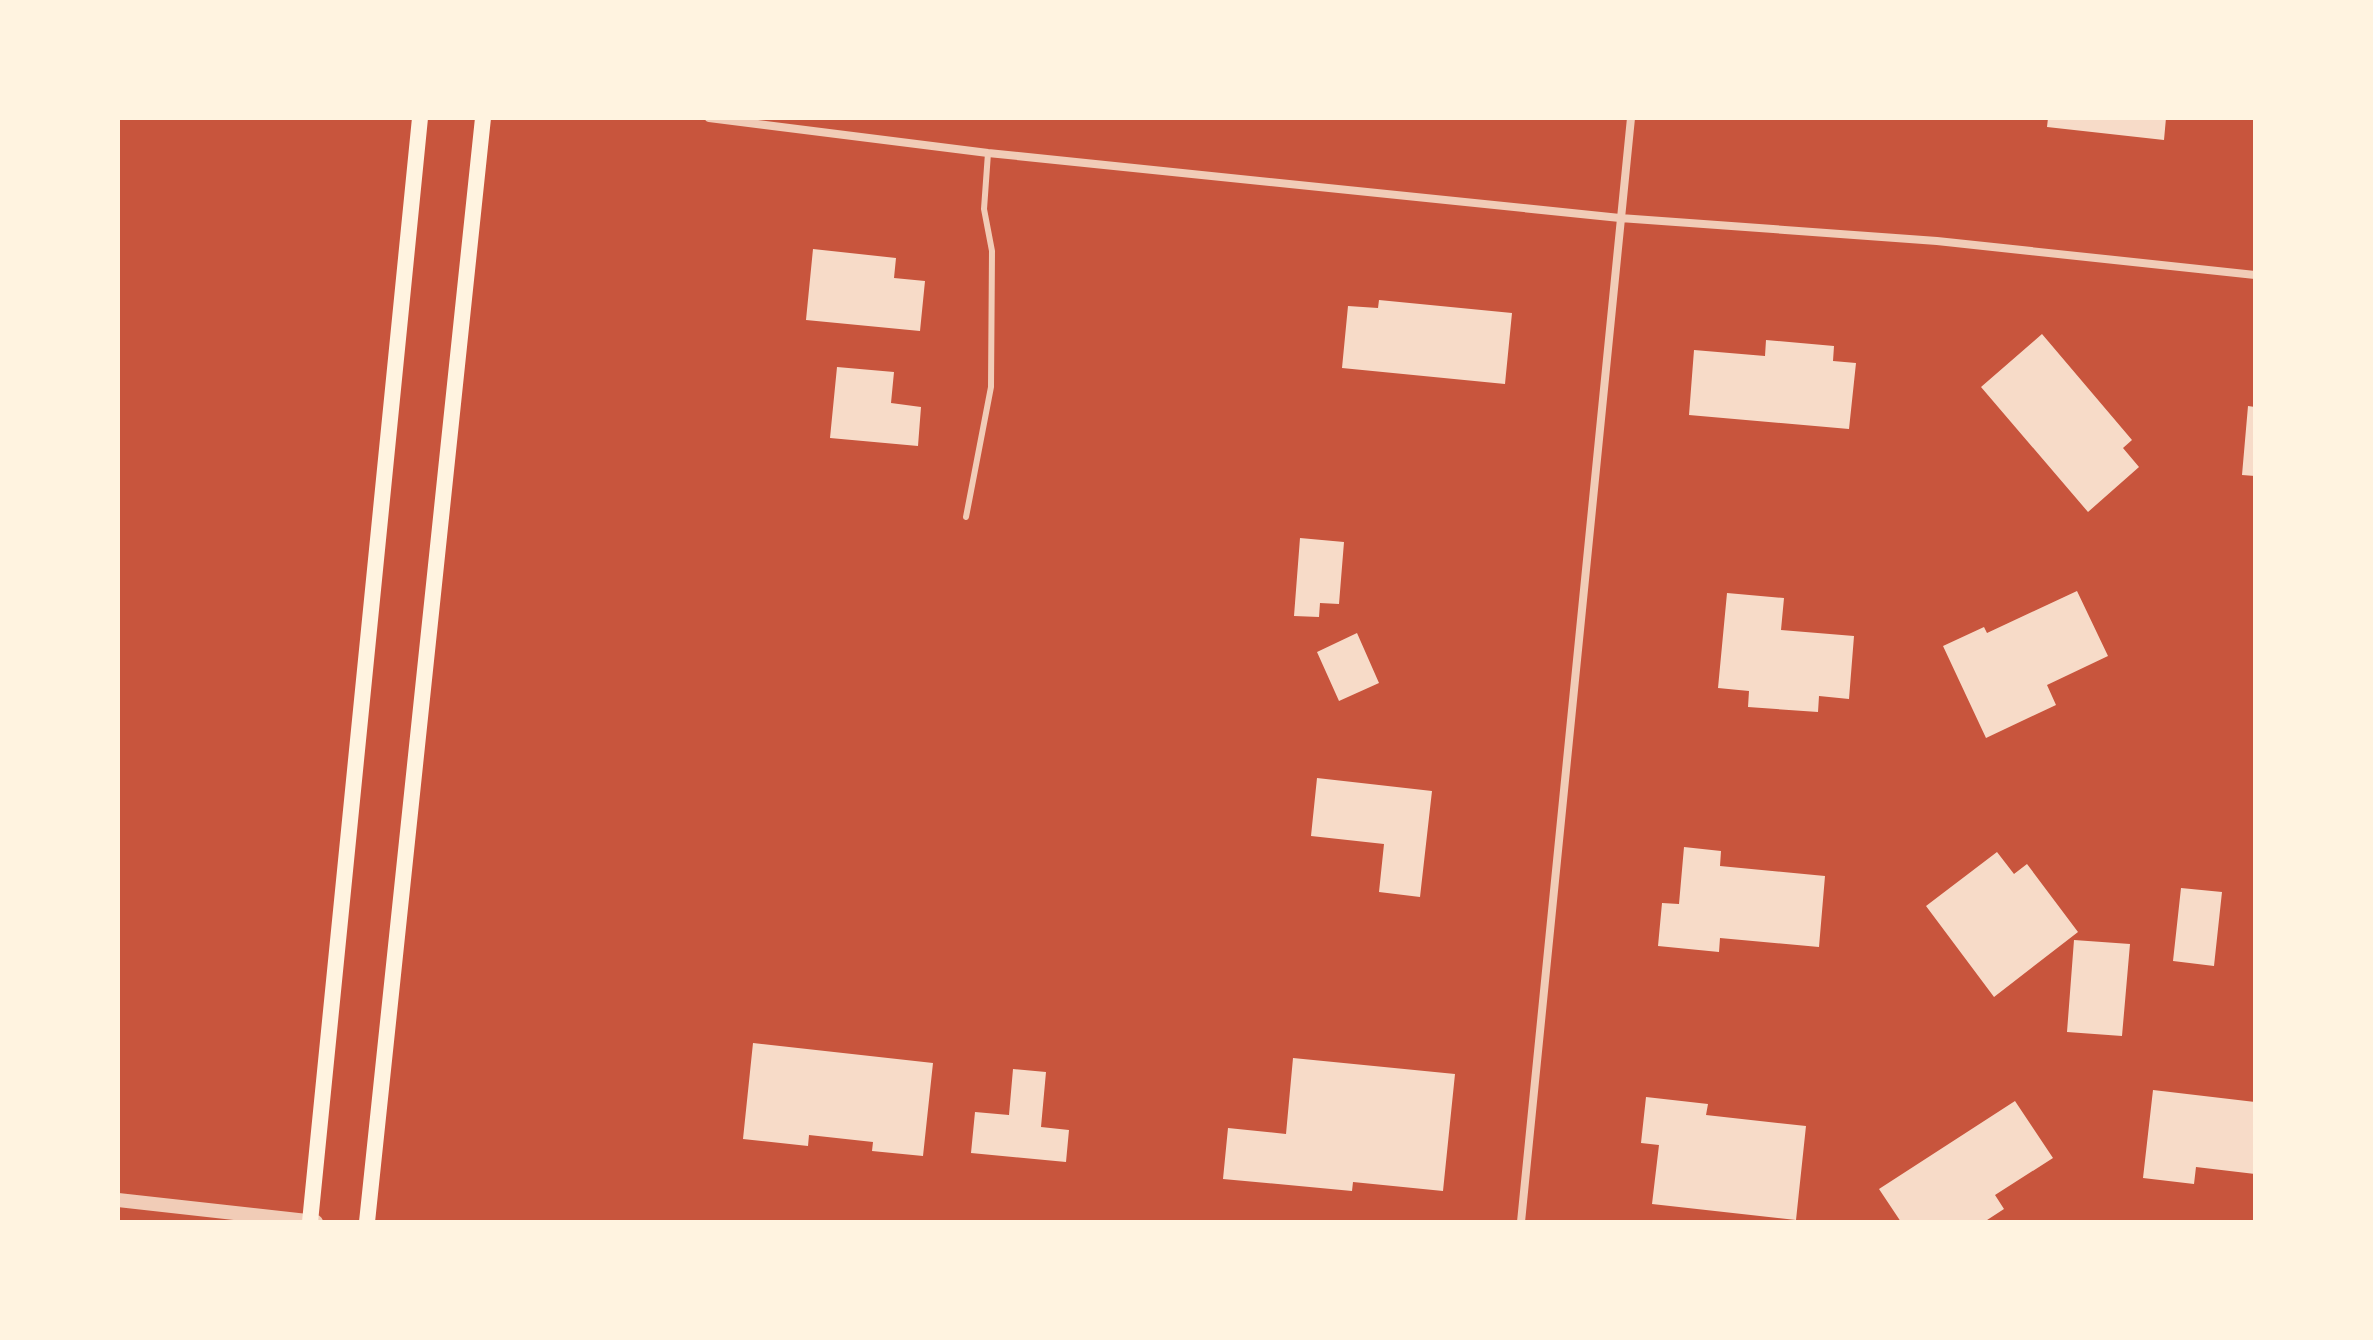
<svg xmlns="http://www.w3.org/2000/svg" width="2373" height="1340" font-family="'Alegreya Sans',sans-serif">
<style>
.building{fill:#f7dbc8}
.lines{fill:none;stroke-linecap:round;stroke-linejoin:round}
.service{stroke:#f1ccb7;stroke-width:6}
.minor{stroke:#f1ccb7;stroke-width:8}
.tertiary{stroke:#f1ccb7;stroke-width:14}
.secondary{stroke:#fff3e0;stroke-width:16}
</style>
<rect width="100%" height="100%" fill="#c8553d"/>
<path class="building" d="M2048,118h118l-2,22 -117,-13z
M813,249l83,9 -2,20 31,3 -5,50 -114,-11z
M1379,300l133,13 -7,71 -163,-16 6,-62 30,2z
M2042,334l90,106 -9,8 16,19 -51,45 -107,-125z
M1766,340l68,6 -1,15 23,2 -7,66 -160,-14 5,-65 71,6z
M837,367l57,5 -3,31 30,4 -3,39 -88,-8z
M2248,406l7,1v69l-13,-1z
M1300,538l44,4 -5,62 -19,-1 -1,14 -25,-1z
M2077,591l31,65 -61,29 9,20 -70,33 -43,-92 41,-19 3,6z
M1727,593l57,5 -3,32 73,6 -5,63 -30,-3 -1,16 -70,-5 1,-16 -31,-3z
M1357,633l22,50 -40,18 -22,-49z
M1317,778l115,13 -12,106 -41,-5 5,-48 -73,-8z
M1684,847l37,4 -1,15 105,10 -6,71 -99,-9 -1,14 -61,-6 4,-43 17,1z
M1997,852l17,22 13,-10 51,68 -84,65 -68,-91z
M2181,888l41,4 -8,74 -41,-5z
M2074,940l56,4 -8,92 -55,-4z
M753,1043l180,20 -10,93 -51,-5 1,-9 -64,-7 -1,11 -65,-7z
M1293,1058l162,16 -12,117 -90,-9 -1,9 -129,-12 5,-51 58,6z
M1013,1069l33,3 -5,55 28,3 -3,32 -95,-9 4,-41 34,3z
M2153,1090l102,12v72l-59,-7 -2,17 -51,-6z
M1646,1097l62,7 -2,11 100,11 -10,94 -144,-16 7,-59 -18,-2z
M2015,1101l38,57 -58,37 9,14 -20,13h-83l-22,-33z"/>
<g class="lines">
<path class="service" d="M966,517l25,-130 1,-136 -8,-42 4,-56"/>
<path class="minor" d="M709,118l279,35 632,65 317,23 318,34
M1521,1222l110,-1104"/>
<path class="tertiary" d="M118,1200l198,22"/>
<path class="secondary" d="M310,1222l110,-1104
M367,1222l116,-1104"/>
</g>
<rect width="2373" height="1340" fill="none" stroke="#fff3e0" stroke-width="240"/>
</svg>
